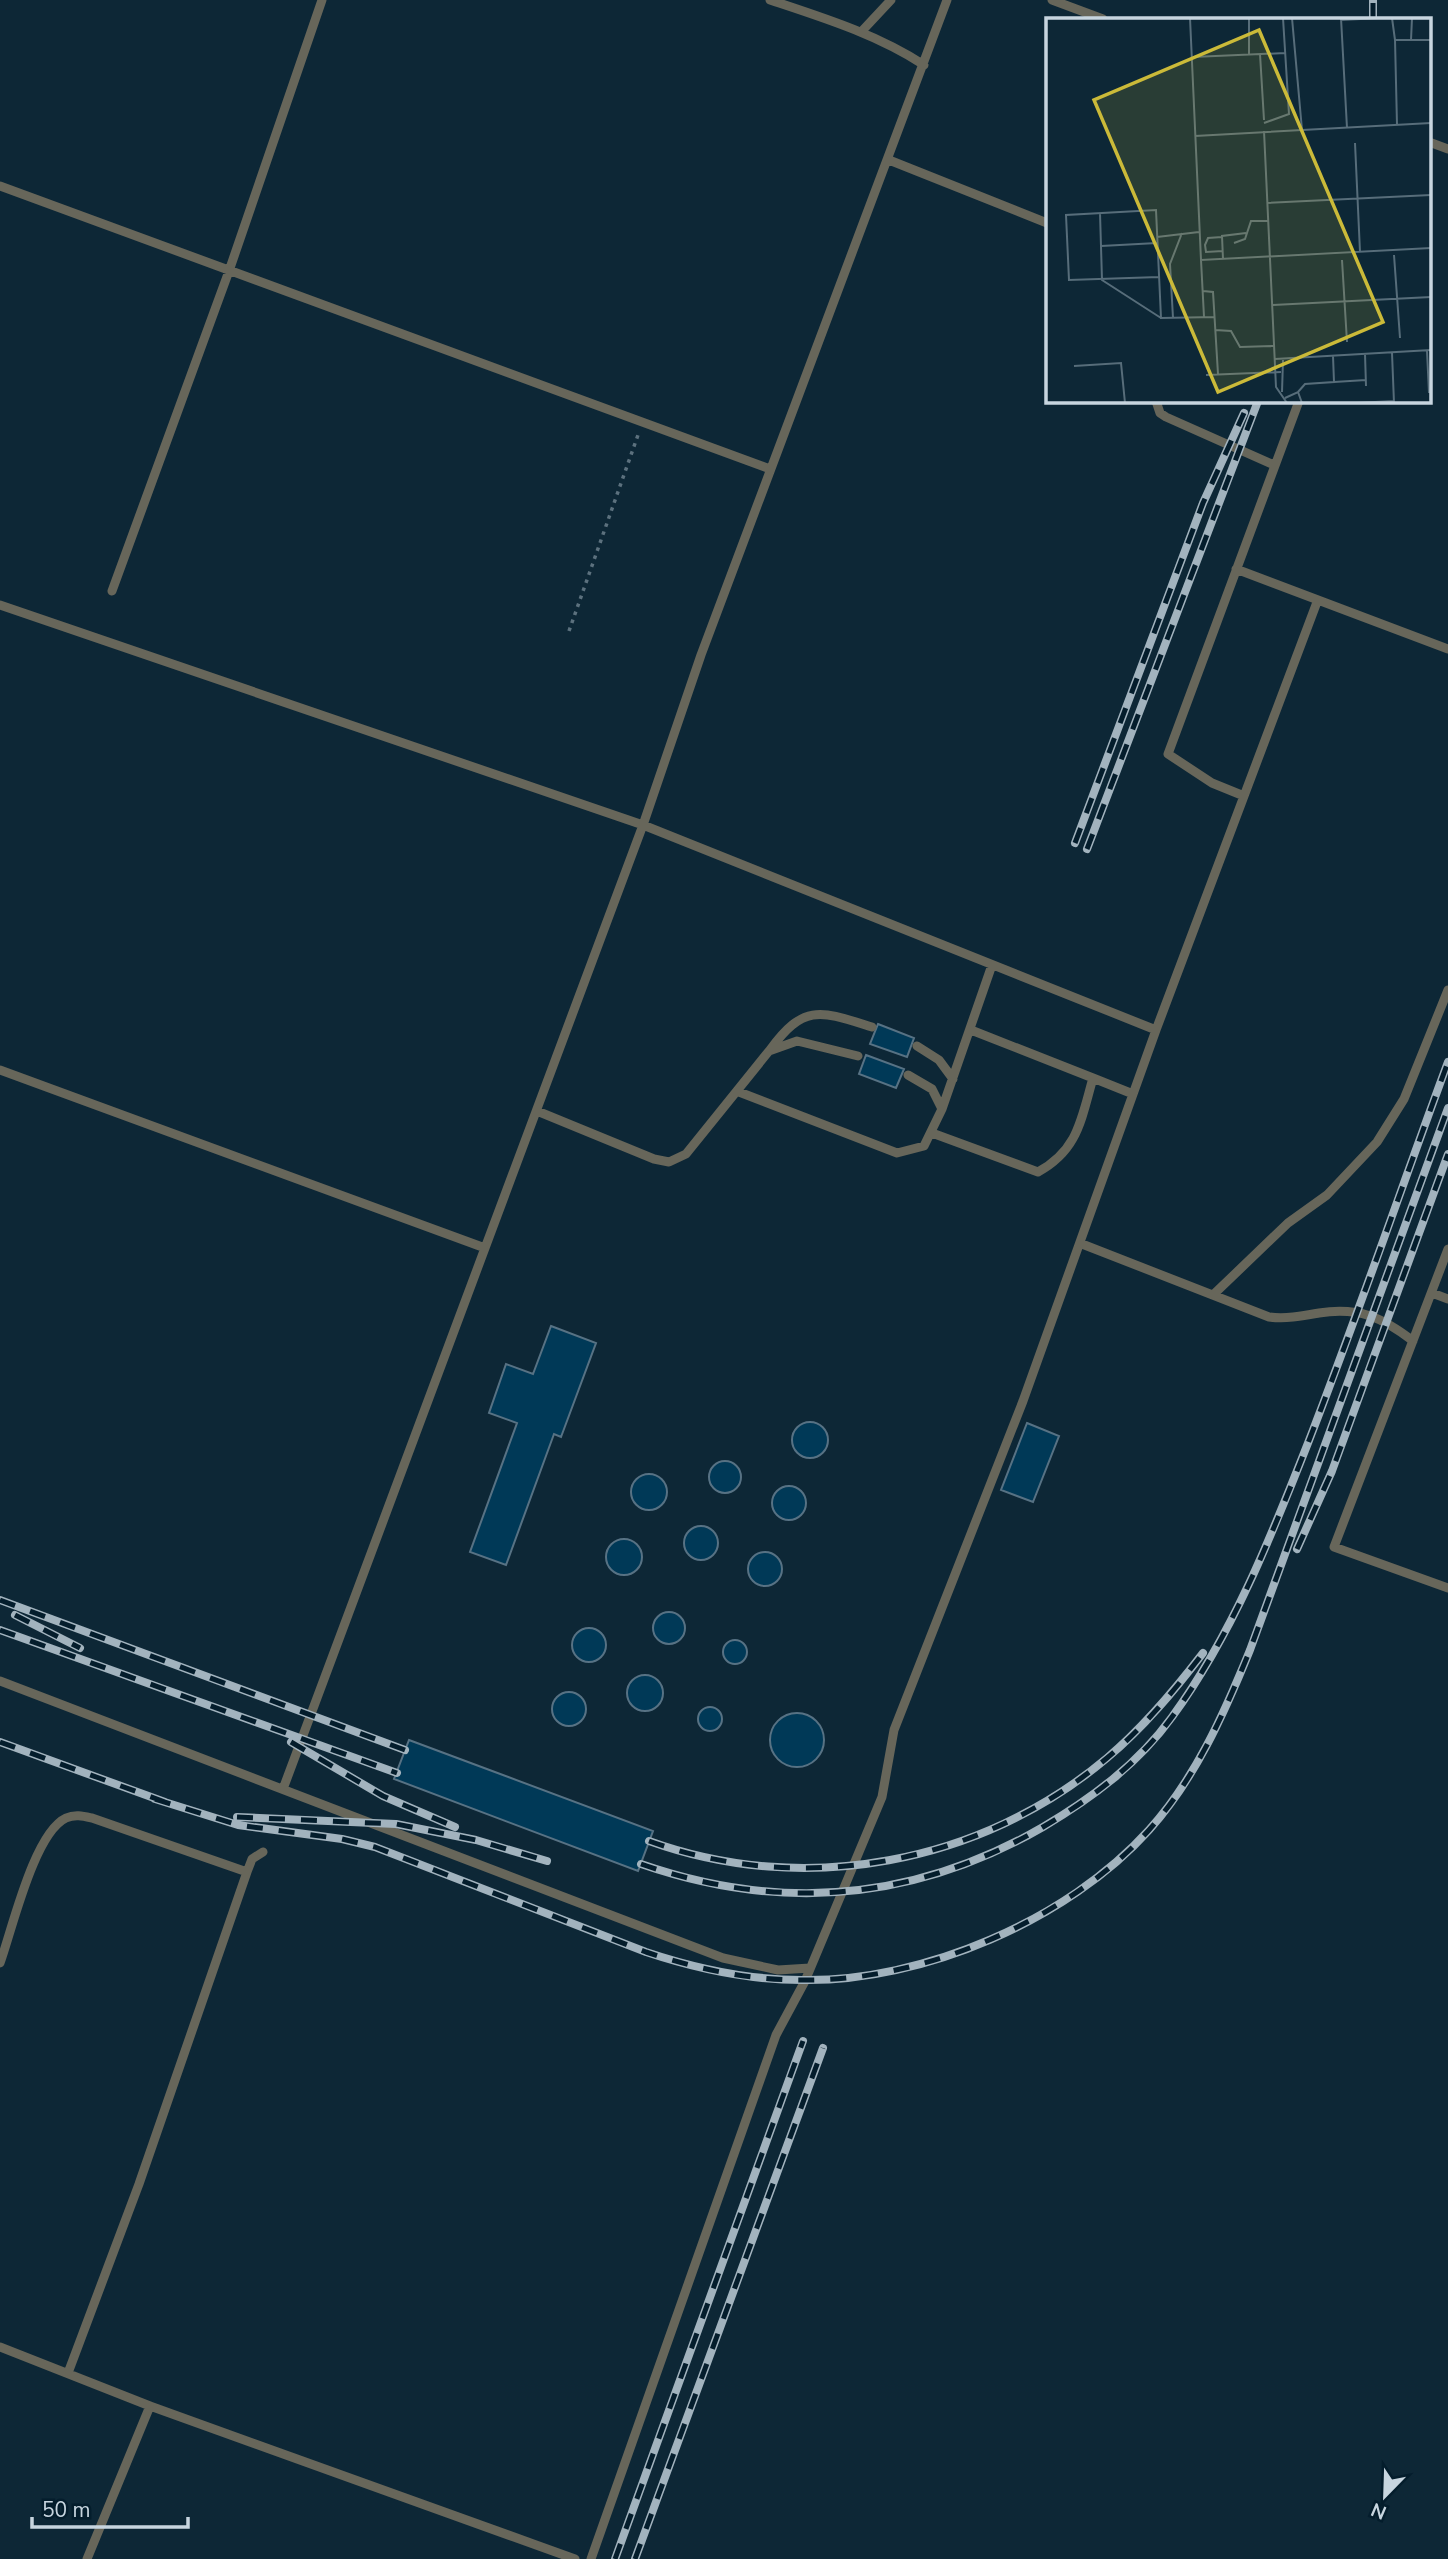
<svg xmlns="http://www.w3.org/2000/svg" width="1448" height="2559" font-family="'Nunito Sans',sans-serif">
<style>
.building{fill:#003957;stroke:#577284;stroke-width:2}
.lines{fill:none;stroke-linecap:round;stroke-linejoin:round}
.path{stroke:#5c717e;stroke-width:3.5;stroke-dasharray:3.5 5;stroke-linecap:butt}
.lane{stroke:#67665a;stroke-width:9}
.rail-casing{stroke:#a2b3be;stroke-width:8}
.rail{stroke:#041d2c;stroke-width:5;stroke-dasharray:16;stroke-linecap:butt}
.inset-road{fill:none;stroke:#576d7a;stroke-width:2}
.view{fill:#cbba39;fill-opacity:0.15;stroke:#cbba39;stroke-width:3.5}
.inset-edge{fill:none;stroke:#c7d5df;stroke-width:3.5}
</style>
<rect width="100%" height="100%" fill="#0d2736"/>
<path class="building" d="M878,1024l36,14 -7,19 -37,-13z
M866,1055l38,14 -8,19 -37,-14z
M551,1326l45,17 -35,94 -7,-3 -48,131 -36,-13 47,-129 -28,-10 17,-49 27,10z
M792 1440a18 18 0 1 1 36 0a18 18 0 1 1-36 0Z
M1027,1423l32,13 -26,66 -32,-12z
M709 1477a16 16 0 1 1 32 0a16 16 0 1 1-32 0Z
M631 1492a18 18 0 1 1 36 0a18 18 0 1 1-36 0Z
M772 1503a17 17 0 1 1 34 0a17 17 0 1 1-34 0Z
M684 1543a17 17 0 1 1 34 0a17 17 0 1 1-34 0Z
M606 1557a18 18 0 1 1 36 0a18 18 0 1 1-36 0Z
M748 1569a17 17 0 1 1 34 0a17 17 0 1 1-34 0Z
M653 1628a16 16 0 1 1 32 0a16 16 0 1 1-32 0Z
M572 1645a17 17 0 1 1 34 0a17 17 0 1 1-34 0Z
M723 1652a12 12 0 1 1 24 0a12 12 0 1 1-24 0Z
M627 1693a18 18 0 1 1 36 0a18 18 0 1 1-36 0Z
M552 1709a17 17 0 1 1 34 0a17 17 0 1 1-34 0Z
M698 1719a12 12 0 1 1 24 0a12 12 0 1 1-24 0Z
M770 1740a27 27 0 1 1 54 0a27 27 0 1 1-54 0Z
M409,1740l244,91 -15,40 -244,-92z"/>
<g class="lines">
<path class="path" d="M569,631l69,-196"/>
<path class="lane" d="M770,0c54,18 106,34 154,65
M1052,0l51,19
M862,31l29,-31
M1429,142l19,7
M889,160l158,63
M0,186l770,283
M1156,401l4,12 6,4 108,48
M1236,569l212,80
M112,591l117,-320 93,-271
M0,605l643,220 513,205 -133,371 -129,329 -12,67 -77,184 -29,54 -185,524
M1244,796l-32,-13 -44,-29 131,-353
M1156,1030l161,-428
M917,1046l22,14 14,19
M770,1050c34,-47 51,-39 102,-23
M0,1070l485,178
M908,1075l24,14 10,20
M1093,1078l40,16
M739,1092l158,61 27,-7 18,-37 50,-144
M537,1111l117,48 15,3 17,-8 83,-103 28,-10 61,15
M932,1133l106,39c40,-22 43,-52 55,-94l-122,-48
M1082,1244l187,73c18,2 33,-1 50,-4 40,-6 63,4 94,28
M1448,1249l-114,298 114,41
M1432,1293l16,6
M1214,1294l74,-71 39,-28 50,-53 27,-43 44,-109
M0,1681l723,277 55,12 32,-2
M283,1789l360,-964 58,-170 246,-655
M0,1963c12,-33 34,-130 66,-145 9,-4 17,-2 26,0l155,54 5,-13 11,-7
M0,2347l150,59 425,153
M68,2373l71,-189 108,-312
M87,2559l63,-153"/>
<defs>
<path id="rail" d="M1373,19v-19
M1075,843l128,-340 41,-90
M1087,849l171,-448
M1297,1549l35,-78 116,-317
M0,1600l405,150
M15,1615l65,33
M0,1630l397,143
M0,1742l165,60
M291,1742l92,54 72,31
M155,1799l83,26 104,14 33,8 271,105c51,17 102,28 156,28 121,2 266,-60 347,-150 46,-51 75,-116 101,-180l198,-542
M237,1817l159,7 80,16 71,21
M649,1841c155,56 332,23 458,-83 37,-31 67,-67 96,-105
M641,1864c139,48 274,37 402,-37 49,-29 95,-63 129,-110 60,-82 99,-180 136,-274 49,-126 93,-254 140,-381
M615,2559l188,-518
M635,2559l188,-511"/>
</defs>
<use href="#rail" class="rail-casing"/>
<use href="#rail" class="rail"/>
</g>
<g transform="translate(1046 18)">
<rect width="385" height="385" fill="#0d2736"/>
<path class="inset-road" d="M144,0l11,242 230,-12M203,0v36M246,0l10,112M295,0l6,110M346,0l3,22h36M295,2l39,-2M349,22l2,85M365,22l1,-22M214,36l4,66M147,39l92,-4M218,105l25,-9 -6,-96M218,113l12,256 11,16M149,118l236,-13M309,125l5,109M221,185l164,-8M54,195l2,67 59,38M111,219l42,-5M176,219l-14,1 -3,7 1,7 17,-1M188,225l11,-4 6,-18h17M55,228l56,-3M348,237l6,83M177,241l-1,-23 24,-3M155,242l3,57M296,242l5,82M113,259l-90,3 -3,-65 90,-5 5,108 54,-1M157,273l10,1 5,82M227,287l158,-8M127,300l-3,-54 12,-31M169,312l16,1 9,16 34,-1M381,333l2,42M346,335l2,50M319,336l1,32M229,341l156,-9M28,348l47,-3 4,40M160,357l75,-3M288,364l32,-2M236,374l1,-32M252,374l7,-8 29,-2 -1,-26M239,380l13,-6 4,11M310,385l38,-2"/>
<path class="view" d="M213,12l124,292 -165,70 -124,-292z"/>
<rect width="385" height="385" class="inset-edge"/>
</g>
<g transform="translate(1385 2496) rotate(203)" stroke="#041d2c" stroke-width="5" paint-order="stroke">
<path d="M0-5L12 26L0 18L-12 26Z" fill="#c7d5df"/>
<text y="-10" font-size="19" font-weight="bold" text-anchor="middle" fill="#c7d5df">N</text>
</g>
<path d="M32 2517v10h156v-10" fill="none" stroke="#c7d5df" stroke-width="3.5"/>
<text x="42" y="2517" font-size="21" fill="#c7d5df" stroke="#041d2c" stroke-width="5" paint-order="stroke">50 m</text>
</svg>
